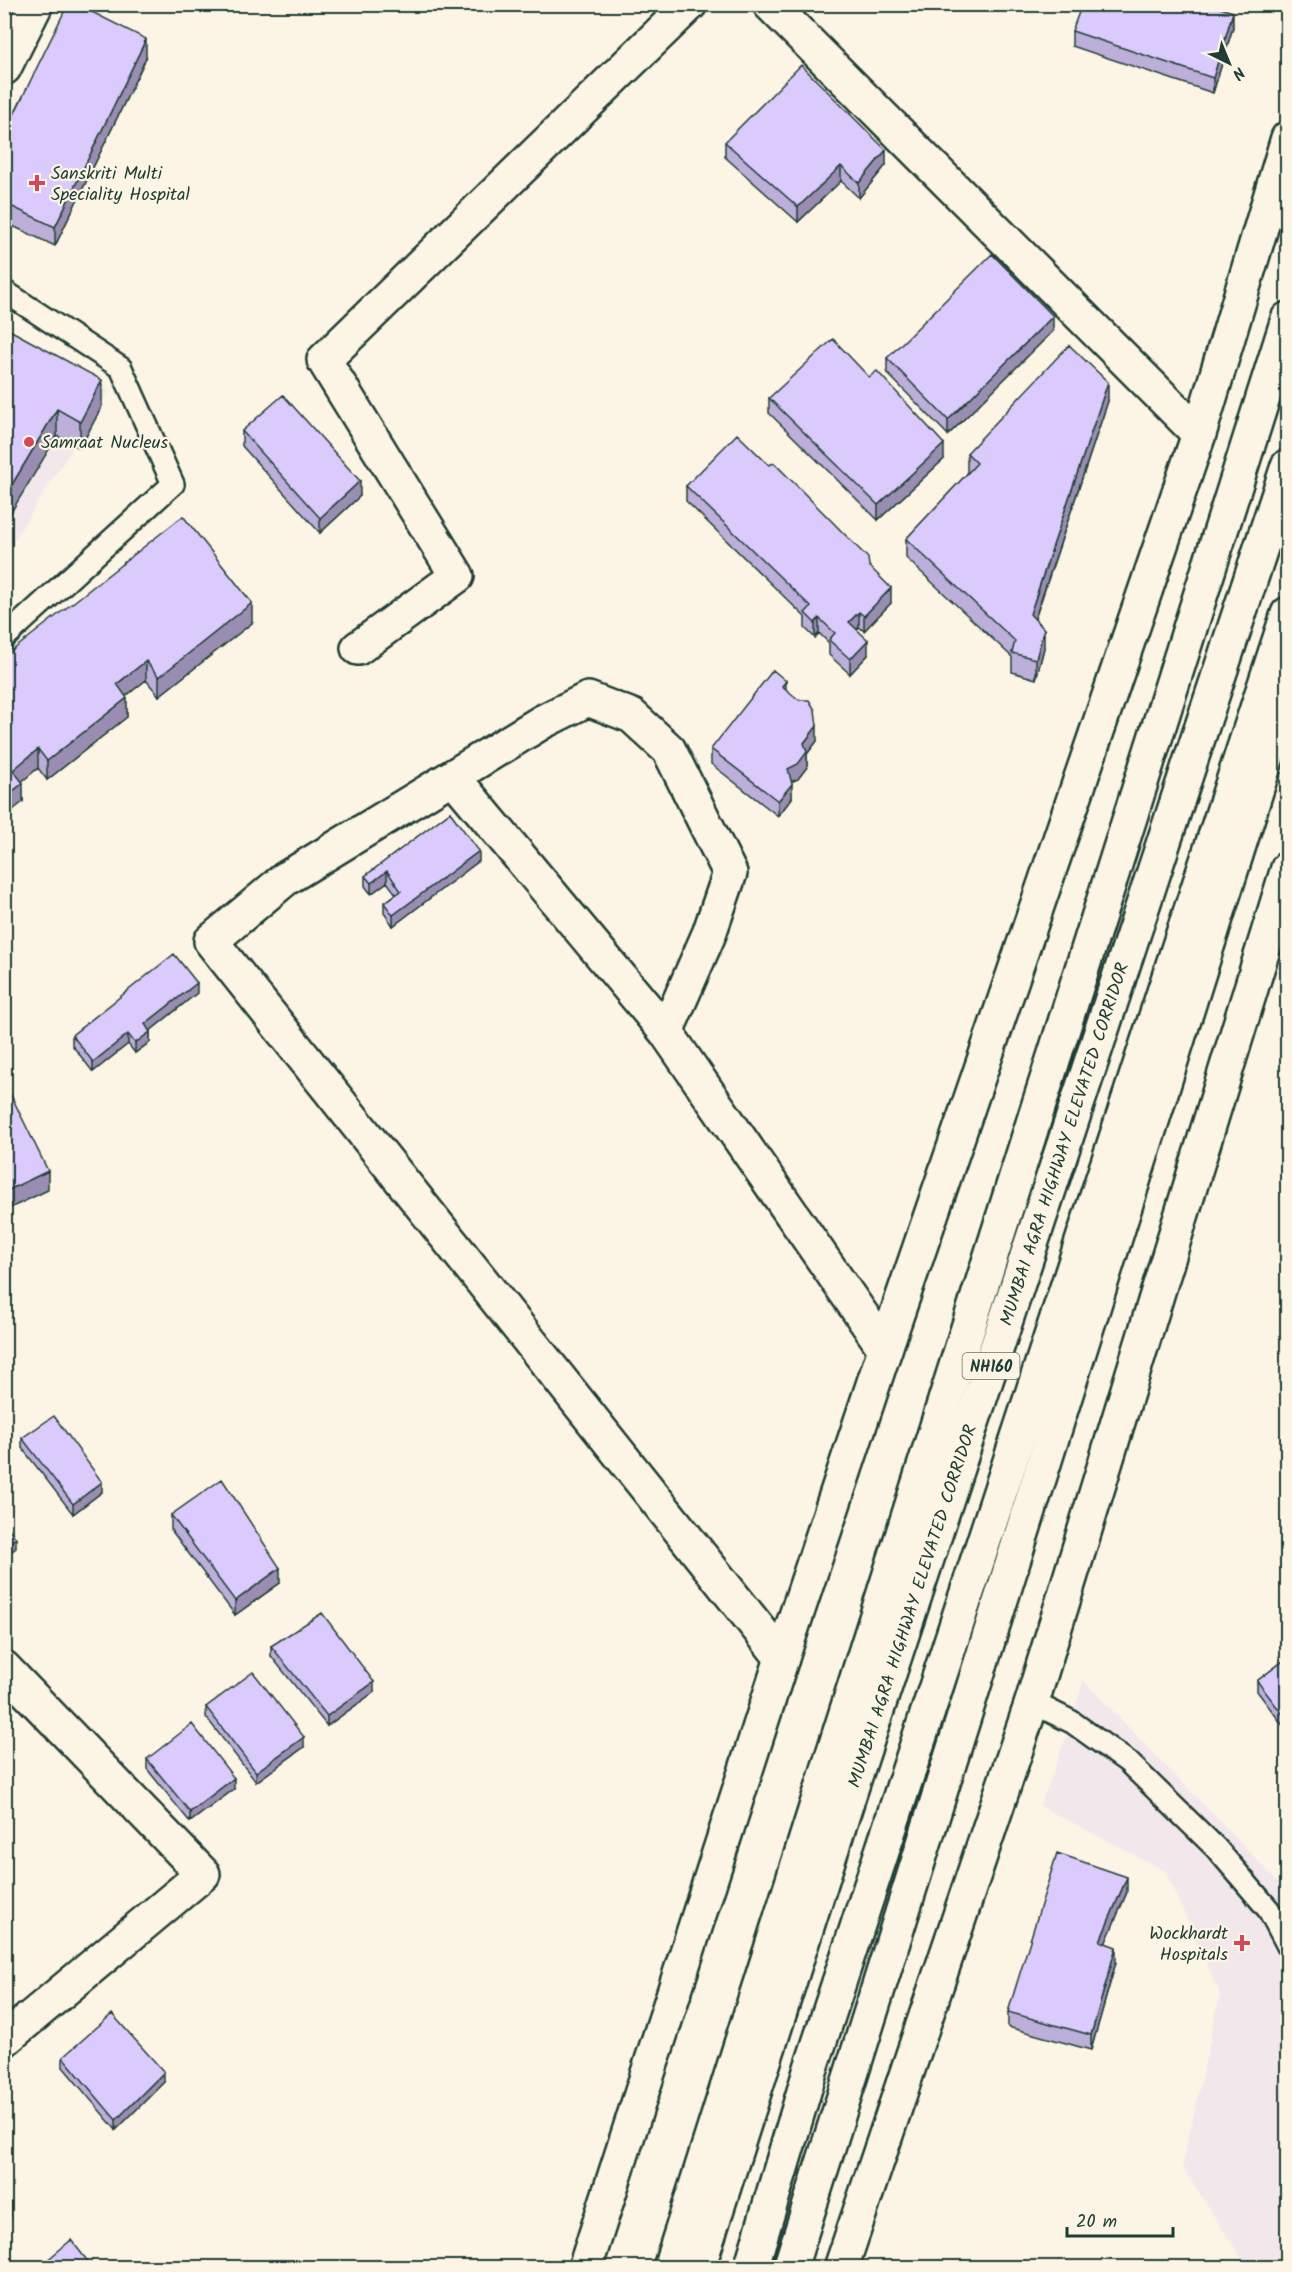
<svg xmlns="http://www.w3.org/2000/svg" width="1292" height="2272" font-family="Kalam,sans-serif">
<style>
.built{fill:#f2e8ec}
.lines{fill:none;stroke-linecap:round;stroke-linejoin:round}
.lane-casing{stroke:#1f3d34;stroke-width:26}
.street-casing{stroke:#1f3d34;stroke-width:38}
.secondary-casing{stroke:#1f3d34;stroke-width:38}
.primary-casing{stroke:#1f3d34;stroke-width:38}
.highway-casing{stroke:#1f3d34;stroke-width:38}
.lane{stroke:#fcf5e5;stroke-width:21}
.street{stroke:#fcf5e5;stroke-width:33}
.secondary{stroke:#fcf5e5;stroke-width:33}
.primary{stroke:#fcf5e5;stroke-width:33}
.highway{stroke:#fcf5e5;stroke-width:33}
.wall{fill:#bcafda;stroke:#1f3d34;stroke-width:1.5}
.shaded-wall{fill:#998eb1;stroke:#1f3d34;stroke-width:1.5}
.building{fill:#dbcbfd;stroke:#1f3d34;stroke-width:1.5}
.poi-dot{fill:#d1495b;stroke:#fcf5e5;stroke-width:2}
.labels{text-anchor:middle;stroke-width:4.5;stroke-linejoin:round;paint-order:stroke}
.shield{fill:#fcf5e5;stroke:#617469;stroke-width:1.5}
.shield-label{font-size:16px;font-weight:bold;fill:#1f3d34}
.poi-label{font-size:18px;fill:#1f3d34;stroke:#fcf5e5;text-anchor:start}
.street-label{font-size:18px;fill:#1f3d34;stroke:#fcf5e5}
</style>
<rect width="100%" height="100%" fill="#fcf5e5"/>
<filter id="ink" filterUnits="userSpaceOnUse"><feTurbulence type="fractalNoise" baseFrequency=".0167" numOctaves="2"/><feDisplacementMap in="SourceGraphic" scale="12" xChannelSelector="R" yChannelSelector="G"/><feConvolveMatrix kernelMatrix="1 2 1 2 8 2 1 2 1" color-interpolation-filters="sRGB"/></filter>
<g filter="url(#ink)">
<path class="built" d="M5,329l104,62 -104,163z
M1083,1680l204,211v376h-40l-65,-100 38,-173 -55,-123 -125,-65 32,-84z"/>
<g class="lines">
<defs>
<path id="lane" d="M4,291l117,77 52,116 -169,154
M1032,1702l40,20 56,40 88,86 53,62 19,36"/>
<path id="street" d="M358,648l99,-72 -133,-216 366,-356
M453,777l213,255 219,317
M666,1032l43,-98 21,-61 -61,-123 -37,-34 -44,-17 -46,23 -257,157 -74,62 571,717
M4,1668l199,206 -199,166"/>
<path id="secondary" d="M770,4l429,430
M4,68l32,-64
M585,2268l197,-610 103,-309 314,-915 89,-296
M841,2268l191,-566 256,-834"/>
<path id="primary" d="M670,2268l618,-1949
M790,2268l498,-1578"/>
<path id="highway" d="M698,2268l151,-473 439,-1329
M751,2268l60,-200 477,-1454"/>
</defs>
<use href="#lane" class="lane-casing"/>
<use href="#street" class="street-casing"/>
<use href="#secondary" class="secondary-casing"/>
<use href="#primary" class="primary-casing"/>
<use href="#highway" class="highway-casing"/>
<use href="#lane" class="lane"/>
<use href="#street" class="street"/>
<use href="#secondary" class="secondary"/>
<use href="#primary" class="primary"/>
<use href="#highway" class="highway"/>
</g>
<path class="wall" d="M1233,27l-20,66 -141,-47v-15z
M146,58l-91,188 -51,-24v-87z
M725,142l161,23 -27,33 -18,-17 -43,41 -73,-65z
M4,327l98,79 -22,42 -23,-12z
M1053,331l-105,104 -61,-62v-15z
M769,398l175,61 -66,61 -109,-107z
M1108,401l-73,218 9,29 -8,31 -24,-7v-15l-106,-99v-19l62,-66 -1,-1v-19z
M242,431l118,65 -40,37 -78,-87z
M686,486l183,80 22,37 -27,28 -5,-4 -2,2 11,26 -18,19 -21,-19v-12l-10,-10 -4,5 -10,-10v-11l-119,-116z
M252,623l-93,73 -13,-16 -20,16 1,21 -80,63 -9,-12 -16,13 1,21 -19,-145z
M786,690l31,51 -10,13v13l-9,12 -7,3 1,16 -14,18 -67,-52v-15z
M450,812l29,49 -86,65 -9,-13v-10l12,-9 -9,-12 -16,12 -6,-8v-10z
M197,993l-47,38v11l-15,11 -7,-9 -35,28 -21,-27v-10z
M22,1438l80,54 -29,22 -51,-66z
M171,1515l109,68 -45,32 -64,-85z
M271,1646l103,46 -47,34 -56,-70z
M1287,1658v73l-30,-40v-10z
M206,1707l98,40 -48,35 -50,-65z
M147,1759l87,30 -44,33 -43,-53z
M1127,1892l-22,51 11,19 -25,88 -83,-23v-15z
M63,2057l101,25 -48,48 -53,-63z"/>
<path class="shaded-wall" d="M9,4v10l-5,5v-10z
M1233,12v15l-20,66v-15z
M146,39v19l-91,188v-19z
M886,150v15l-27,33v-15z
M841,166v15l-43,41v-15z
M1053,316v15l-105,104v-15z
M102,380v26l-22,42v-26z
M1108,382v19l-78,232v-19z
M57,409v27l-53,88v-26z
M944,444v15l-66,61v-15z
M360,481v15l-40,37v-15z
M891,588v15l-27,28v-15z
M252,603v20l-93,73v-19z
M859,612v15l-10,10v-15z
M819,618v15l-4,5v-15z
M1044,629v19l-8,31v-20z
M868,640v15l-18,19v-15z
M146,661v19l-29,23v-19z
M786,681v15l-4,-10z
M127,698v19l-80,63v-19z
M817,726v15l-10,13v13l-9,12 -10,4v-14l16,-26z
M38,749v19l-25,21v-19z
M23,783v19l-19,15v-19z
M792,784v14l-14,18v-15z
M479,851v10l-86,65v-11z
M387,871v11l-16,12v-11z
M197,983v10l-52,42v-11z
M150,1032v10l-15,11v-10z
M128,1034v10l-35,28v-10z
M48,1171v19l-44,21v-19z
M102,1482v10l-29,22v-10z
M16,1538v10l-12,9v-11z
M280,1568v15l-45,32v-14z
M374,1682v10l-47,34v-10z
M304,1737v10l-48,35v-10z
M234,1778v11l-44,33v-10z
M1127,1877v15l-27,64v-15z
M1116,1947v15l-25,88v-15z
M164,2072v10l-48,48v-10z
M11,2203v15l-7,5v-15z"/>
<path class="building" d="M68,4h8l70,35 -91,188 -51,-24v-68z
M1082,4h126l25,8 -20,66 -141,-47z
M801,65l85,85 -27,33 -18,-17 -43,41 -73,-65z
M992,254l61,62 -105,104 -61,-62z
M4,327l98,53 -22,42 -23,-13 -53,89z
M833,339l36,38 8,-6 67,73 -66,61 -109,-107z
M1069,345l39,37 -78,232 14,15 -8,30 -24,-6 3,-12 -109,-102 71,-76 -10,-10z
M283,395l77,86 -40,37 -78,-87z
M737,434l32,31 5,-2 22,22 72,73 1,8 22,22 -27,28 -5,-4 -10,10 19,18 -18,19 -21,-19 6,-7 -16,-15 -4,5 -10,-10 6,-6 -125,-121z
M183,516l69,87 -93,74 -13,-16 -29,23 10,14 -80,63 -9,-12 -25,21 10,13 -19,15v-141z
M773,670l13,11 -4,5 17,14h10l6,10 2,16 -13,17 3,9 -9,12 -10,5 4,15 -14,17 -67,-52z
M450,812l29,39 -86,64 -9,-12 17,-12 -14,-20 -16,12 -6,-7z
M174,954l23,29 -52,41 5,8 -15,11 -7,-9 -35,28 -21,-27z
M4,1081l44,90 -44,21z
M54,1416l48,66 -29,22 -51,-66z
M222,1479l58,89 -45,33 -64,-86z
M4,1522l12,16 -12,8z
M322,1613l52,69 -47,34 -56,-70z
M1287,1658v62l-30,-39z
M253,1672l51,65 -48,35 -50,-65z
M192,1724l42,54 -44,34 -43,-53z
M1057,1853l70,24 -27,64 16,6 -25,88 -83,-23z
M112,2014l52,58 -48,48 -53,-63z
M4,2196l7,7 -7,5z
M71,2240l22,28h-55z"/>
</g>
<g class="poi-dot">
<path d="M34 174h6v6h6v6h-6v6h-6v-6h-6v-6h6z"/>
<circle cx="29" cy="442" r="6"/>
<path d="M1239 1934h6v6h6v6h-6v6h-6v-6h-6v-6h6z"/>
</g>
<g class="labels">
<rect class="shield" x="962.5" y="1353" width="57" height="26" rx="4.5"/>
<g class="shield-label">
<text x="991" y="1372">NH160</text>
</g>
<g class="poi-label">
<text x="51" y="179">Sanskriti Multi<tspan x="51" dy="21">Speciality Hospital</tspan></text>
<text x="41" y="448">Samraat Nucleus</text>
<text x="1228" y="1939" text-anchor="end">Wockhardt<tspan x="1228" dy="21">Hospitals</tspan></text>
</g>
<g class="street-label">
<text transform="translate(1064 1144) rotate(-72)" y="6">MUMBAI AGRA HIGHWAY ELEVATED CORRIDOR</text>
<text transform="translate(912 1606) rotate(-72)" y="6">MUMBAI AGRA HIGHWAY ELEVATED CORRIDOR</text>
</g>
</g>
<rect width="1292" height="2272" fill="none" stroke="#fcf5e5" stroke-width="24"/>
<rect x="12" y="12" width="1268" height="2248" fill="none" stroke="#1f3d34" stroke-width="2" filter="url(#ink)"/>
<g transform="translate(1229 63) rotate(137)" stroke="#fcf5e5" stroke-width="4.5" paint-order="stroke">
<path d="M0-4.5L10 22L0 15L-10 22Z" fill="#1f3d34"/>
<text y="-9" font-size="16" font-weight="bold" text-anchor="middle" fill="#1f3d34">N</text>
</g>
<path d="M1067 2227v9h106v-9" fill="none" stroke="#1f3d34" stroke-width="3"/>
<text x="1076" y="2227" font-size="18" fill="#1f3d34" stroke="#fcf5e5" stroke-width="4.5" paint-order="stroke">20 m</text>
</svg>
